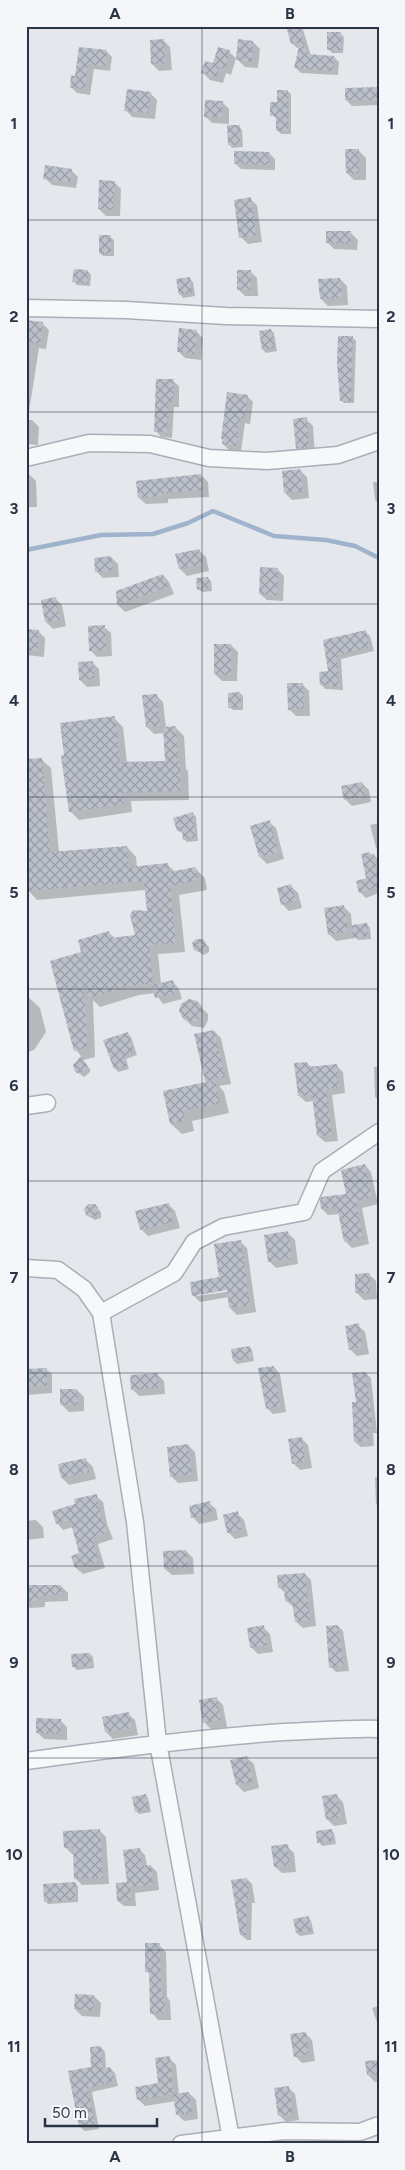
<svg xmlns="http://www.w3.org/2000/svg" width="405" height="2170" font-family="Figtree,sans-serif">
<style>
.shadow{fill:#0003;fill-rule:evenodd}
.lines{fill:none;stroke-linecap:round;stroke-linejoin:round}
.stream{stroke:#9fb4cc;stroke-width:4.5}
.building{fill:url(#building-cross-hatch)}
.minor-casing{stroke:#a9aeb7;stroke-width:19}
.minor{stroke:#f7f8fa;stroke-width:16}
.grid{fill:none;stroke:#2b3445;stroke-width:1;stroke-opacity:0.55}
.neatline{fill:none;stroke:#2b3445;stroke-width:2}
.grid-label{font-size:16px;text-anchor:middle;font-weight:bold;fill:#2b3445}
</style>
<defs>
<pattern id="building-cross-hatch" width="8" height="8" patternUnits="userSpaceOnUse" patternTransform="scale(1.25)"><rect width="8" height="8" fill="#bbc0ca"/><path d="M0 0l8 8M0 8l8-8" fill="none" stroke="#989da6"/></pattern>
</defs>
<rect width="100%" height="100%" fill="#e4e7ec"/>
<path class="shadow" d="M224,26h16v1h-15z
M287,26h15l9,30 23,1 5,5 -1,13 -37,-2 -5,-5 4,-21 -3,1 -5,-5z
M340,33l4,4 -1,16h-11l-3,-4z
M377,38h2v23l-1,-1z
M164,41l6,6 2,23 -13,1 -7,-7z
M253,42l7,7 -2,19 -13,-1 -7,-7z
M80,48l26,3 6,6 -2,14 -16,-2 -4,26 -13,-2 -6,-6 5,-10z
M229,52l7,6 -5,17 -5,-2 -3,10 -13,-3 -7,-7z
M379,89v16l-27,1 -6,-6z
M287,91l4,3v40h-10l-4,-4 1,-11 -7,-4z
M150,93l7,7 -2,19 -23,-2 -6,-7z
M222,102l7,7v15l-17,-1 -7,-7z
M239,126l3,4 1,17 -11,1 -3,-4z
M359,151l7,7v22h-12l-7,-7z
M269,153l6,6v11l-34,-1 -6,-6z
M71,170l7,7 -2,11 -24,-3 -7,-7z
M114,182l7,7 -1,27h-14l-7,-7z
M250,199l7,6 5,37 -14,2 -7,-7z
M26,223l1,45h-1z
M351,233l7,7 -1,10 -23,-1 -7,-7z
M110,237l4,3v16h-11l-3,-3z
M88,271l3,4 -1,11 -13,-1 -3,-3z
M250,271l7,7 1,18h-13l-7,-7z
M190,279l3,3 2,14 -12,2 -3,-4z
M340,279l7,7 1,19 -20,1 -7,-7z
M26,321l16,2 7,7 -3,19 -7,-1 -11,70z
M271,330l3,3 3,18 -11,2 -3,-3z
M196,331l7,7 -2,22 -16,-2 -7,-7z
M352,337l4,4 -2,62h-10l-3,-3z
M173,381l6,5v21h-5l-2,31 -11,-1 -5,-6z
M247,396l6,6 -3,22 -5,-1 -4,28 -12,-1 -6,-6 -1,-6z
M306,419l7,7 2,28 -11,1 -7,-7z
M26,420h6l7,7 -1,18 -12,-1z
M300,470l7,7 2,21 -17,2 -7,-7z
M26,474h3l7,7 1,26h-11z
M201,475l7,7 1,15 -41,2v4l-22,1 -7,-6z
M373,482h6v22l-4,-4z
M199,550l7,7 3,14 -22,5 -7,-7 -3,-14z
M111,557l7,7 1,13 -16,1 -7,-7z
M277,569l7,7 -1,25 -16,-1 -7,-6z
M163,575l6,7 5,12 -49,18 -7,-7 -1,-13z
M208,578l3,3 1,10 -10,1 -3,-3z
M55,598l7,7 4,21 -13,3 -7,-7z
M104,627l7,6 1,23 -15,1 -7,-7z
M26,630l12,1 7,7 -1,19 -18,-2z
M365,632l5,4 4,15 -33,8 2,31 -18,-1 -4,-5 8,-11 -4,-32z
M231,645l7,7 -1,29h-15l-7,-7z
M92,662l7,7 1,17 -13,1 -7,-7z
M302,684l7,7 1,25h-14l-7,-7z
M240,693l3,3v14h-10l-4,-3z
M156,695l7,7 3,26 9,-1 9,9 2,33 2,2 1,29 -58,1 1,11 -53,8 -9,-9 44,-93 9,9 4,36 40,-1 -2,-29 -11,1 -7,-7z
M41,759l10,9 8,84 68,-5 9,10 1,11 31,-3 7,7 21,-3 9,9 2,12 -28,5 6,57 -27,2 3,30 12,-2 6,7 3,10 -19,5 -8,-11 -16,2 -39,12 -7,-7 2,57 -12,3 7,9v3l-6,5 -8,-6 -1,-5 7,-9 -6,-7 7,-97 26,-20 7,6 20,-3 12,-24 -2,-22 -109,10 -9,-10z
M362,783l7,7 2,12 -19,4 -7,-7z
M193,814l3,3 2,24 -11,1 -3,-3 -1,-6 -5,-2z
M269,822l7,6 8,31 -17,5 -7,-7z
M379,823v28l-3,-3 -6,-23z
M374,855l5,5v33l-13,5 -6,-6 7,-13z
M291,886l7,7 4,15 -13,3 -7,-7z
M344,907l7,7 1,12 15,-2 3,4 1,11 -13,1 -2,-2 -20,3 -7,-7z
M202,940l7,7v5l-6,3 -8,-6z
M26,995l14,13 6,24 -12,18 -8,3z
M196,1002l12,12v6l-4,8 -12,-2 -7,-7z
M214,1031l7,7 10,46 -12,2 5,6 5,21 -37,8 2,10 -12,3 -11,-10 37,-41 -2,-2z
M128,1034l3,3 6,18 -11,4 3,10 -11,3 -3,-4z
M307,1063l5,5 24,-3 7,7 2,21 -13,2 6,46 -13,1 -7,-6 -4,-35 -8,1 -7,-6z
M374,1067h5v33l-4,-3z
M365,1165l6,7 7,32 -16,4 7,36 -17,4 -7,-7 -5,-27 -12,1 -6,-6 1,-11 25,-3z
M168,1204l7,7 5,17 -32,8 -7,-7z
M94,1205l7,7v6l-6,2 -8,-5z
M288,1233l7,7 3,24 -22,4 -7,-7z
M240,1241l7,7 9,64 -19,3 -7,-7 -1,-11 -29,5 -7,-7 28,-17zM233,1288v3l-36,5v-2z
M369,1274l7,7 1,18 -13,1 -7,-7z
M358,1325l7,7 4,22 -12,2 -7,-7z
M249,1347l3,3 2,11 -17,3 -3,-3z
M274,1367l6,7 6,38 -13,2 -6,-6z
M46,1369l6,5v19l-26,2v-25z
M366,1373l5,5 6,55h-4l1,13 -13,1 -6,-5 2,-39z
M157,1374l7,7 1,13 -26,2 -7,-7z
M77,1390l7,7v14l-15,1 -7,-7z
M301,1438l7,7 4,23 -12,2 -7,-7z
M188,1445l7,7 3,29 -20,2 -7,-7z
M86,1460l7,7 3,12 -27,6 -7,-7 -2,-13z
M375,1477h4v30l-3,-3z
M96,1496l7,6 4,22 6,15 -15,5 7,24 -22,6 -7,-6 -3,-12 8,-2 -8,-27 -10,3 -6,-7 20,-18z
M209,1503l7,6 2,11 -19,4 -6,-7z
M237,1513l7,7 4,16 -13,3 -7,-7z
M36,1520l7,7 1,11 -18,2v-19z
M186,1551l7,7 1,16 -22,1 -7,-6z
M305,1574l6,6 5,46 -13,2 -7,-6 -2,-15 -8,-6 -1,-8 -6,-6z
M26,1586h35l7,7v8l-23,1v5l-15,1 -4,-4z
M338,1626l5,5 6,40 -13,1 -5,-5z
M263,1627l7,7 3,18 -15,2 -6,-6z
M90,1654l3,3 1,11 -17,2 -3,-3z
M216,1698l7,7 4,22 -15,3 -7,-7z
M128,1714l7,6 3,15 -25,4 -7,-7z
M60,1720l7,7v13l-23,-1 -7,-7z
M247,1758l7,6 5,24 -15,4 -7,-7z
M145,1795l3,3 3,14 -12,2 -3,-3z
M336,1795l7,7 4,22 -13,2 -7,-7z
M99,1830l7,7 3,47 -27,1 -7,-7v-24h-3l-7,-7z
M331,1830l3,3 2,11 -14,2 -3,-4z
M287,1846l7,7 2,19 -14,1 -7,-6z
M139,1849l6,6 2,11h4l6,6 2,18 -24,3 1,13h-12l-6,-5 10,-18z
M247,1879l5,5 3,19h-3l-1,37h-4l-6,-5z
M75,1883l3,3v16l-30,2 -3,-3z
M308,1918l3,3 3,13 -14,2 -3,-3z
M159,1945l7,7 1,45 3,4 1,19h-13l-6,-7 -2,-38 -3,-4z
M94,1996l7,7 -1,14 -18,-1 -7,-7z
M379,2006v22l-7,-20z
M305,2033l7,7 3,21 -13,2 -7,-7z
M101,2047l4,5 1,17 4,-1 5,5 3,13 -26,6 7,37 -14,2 -5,-4 -11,-55 23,-4z
M169,2058l7,7 3,30 10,-2 7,7 2,19 -14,2 -7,-7 -1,-13 -31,5 -7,-7 21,-15z
M379,2061v20l-4,1 -7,-7z
M288,2087l7,7 4,26 -13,2 -7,-7z"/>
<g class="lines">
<path class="stream" d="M26,550l75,-15 52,-1 35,-11 25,-12 61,25 52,4 29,6 24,12"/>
</g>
<path class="building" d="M286,26h13l8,28 27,2 -1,15 -39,-3 6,-26 -9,2z
M327,32h14v18h-14z
M164,39l1,25h-14l-1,-24z
M238,39l15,2 -1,21 -16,-2z
M79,47l28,3 -2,16 -17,-2 -3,25 -15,-1 1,-13 4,1z
M218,47l12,3 -5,18 -6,-1 -2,10 -16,-4 4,-12 8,2z
M379,87v13h-34v-12z
M127,89l24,3 -3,21 -24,-2z
M277,90h11v41h-12v-15h-6v-14h7z
M205,100l18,1 -1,16h-18z
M227,125h13v20h-12z
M345,149h14v25l-13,-1z
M234,151l36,1 -1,13 -35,-1z
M45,165l27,4 -2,13 -27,-3z
M99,180l16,1 -2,29 -15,-1z
M251,197l5,38 -17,3 -5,-38z
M326,231h25l-1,13 -24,-1z
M99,235h12v19h-12z
M74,269l14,1 -1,14 -15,-2z
M237,270h14v19l-14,1z
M190,277l2,16 -13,2 -3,-16z
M340,278l2,20 -22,1 -2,-20z
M26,320l17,2 -3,22 -14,-2z
M179,328l18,2 -2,24 -18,-2z
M271,329l4,19 -13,2 -3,-19z
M338,336h15l-2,65h-11l-3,-38z
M156,379h18l-1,23h-5l-1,30h-13z
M227,392l21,3 -4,24 -4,-1 -4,28 -14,-2 1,-5h-2z
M307,417l2,30 -13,2 -3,-30z
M300,469l3,23 -19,1 -2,-22z
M201,474l2,16 -41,3v3l-24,2 -2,-17z
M199,549l4,15 -24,5 -4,-15z
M111,556l2,14 -18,2 -1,-14z
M260,567l18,1 -1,27 -18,-1z
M163,574l5,13 -51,18 -1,-14z
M208,577l2,11 -13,2 -1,-12z
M56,597l4,23 -15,2 -4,-22z
M105,625l1,25 -17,1 -1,-25z
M26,629l13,1 -2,21 -11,-1z
M366,630l4,17 -33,8 2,31 -9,1 -1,-3 -9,1 -1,-13 9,-1 -5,-31z
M214,644h17v31l-17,-1z
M93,661l1,18 -15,1 -1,-18z
M287,683h16l1,26 -16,1z
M240,692l1,15 -13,1v-15z
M157,694l3,32 -14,1 -4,-32z
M115,716l5,46 45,-1 -2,-34 13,-1 2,35h2v30l-57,2 1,11 -55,8 -8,-56 3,-1 -4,-32z
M42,758l8,94 77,-6 2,21 39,-4 1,9 27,-5 2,13 -28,6 6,57 -27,2 4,38 -24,3 -40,12 -5,-13 3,62 -13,4 -24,-90 31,-9 -3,-12 31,-9 2,7 24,-3 -5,-20 3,-5 14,1 -3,-30 -118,10v-132z
M362,782l3,14 -21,4 -3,-14z
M193,812l3,26 -13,2 -1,-10 -5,1 -4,-13z
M270,820l8,32 -19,5 -9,-31z
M370,852v2h4l5,33 -20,6 -3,-12 10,-3 -5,-24z
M291,884l5,17 -15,4 -4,-17z
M344,905l4,27 -20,3 -4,-27z
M367,923l1,13 -15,2 -1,-13z
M196,939h7l3,4v6l-7,3 -5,-2 -2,-7z
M173,980l3,13 -21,5 -3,-13z
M189,999l8,2 5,5v7l-5,9 -13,-2 -5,-9 2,-7z
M214,1030l11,47 -20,4 -11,-47z
M128,1032l6,20 -10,4 3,10 -13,3 -11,-29z
M81,1056l6,9v4l-7,5 -5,-2 -2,-7z
M307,1062l1,5 29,-3 2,23 -13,2 6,46 -15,1 -5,-41 -14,1 -4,-33z
M215,1080l5,23 -37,8 2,10 -15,3 -7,-33z
M365,1164l7,34 -16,3 7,37 -19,4 -7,-35 -16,2 -1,-8 1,-4 25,-3 -5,-24z
M169,1203l4,19 -33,8 -5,-19z
M88,1204h7l3,4v6l-7,4 -5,-3 -2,-6z
M288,1231l4,27 -24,4 -4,-27z
M241,1240l9,65 -21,3 -2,-18 -35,6 -2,-14 29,-5 -5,-33z
M370,1273v20h-15v-19z
M359,1323l3,24 -13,3 -4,-24z
M250,1346l2,12 -19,3 -2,-12z
M274,1366l6,40 -14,3 -8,-41z
M47,1368v17l-21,2v-18z
M366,1372l7,56 -5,1 1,12 -15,1 -2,-40h4l-4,-29z
M158,1373l1,15 -28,2 -1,-15z
M60,1389h17l1,16h-18z
M302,1437l3,25 -13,2 -4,-25z
M188,1444l4,30 -22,3 -3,-30z
M86,1458l3,14 -28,6 -3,-14z
M97,1494l4,25 2,-1 4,15 -15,4 7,25 -24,6 -4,-12 8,-3 -9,-33 -14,4 -4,-13 23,-7 -1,-5z
M210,1501l2,12 -21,5 -2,-12z
M238,1511l4,18 -15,4 -4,-18z
M186,1550l2,18 -24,1 -1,-18z
M305,1573l5,47 -15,2 -3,-21h-7l-1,-13h-6l-1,-13z
M26,1585h35v9l-23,2 1,5h-13z
M264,1625l3,20 -17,3 -3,-20z
M338,1625l6,41 -15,2 -3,-42z
M90,1653l1,13 -19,1 -1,-13z
M217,1697l4,23 -18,3 -4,-23z
M129,1712l3,16 -27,4 -3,-15z
M36,1718l25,1 -1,15 -24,-1z
M247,1756l6,26 -17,3 -6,-25z
M146,1794l3,15 -14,3 -3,-15z
M337,1794l4,23 -15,3 -4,-24z
M100,1829l3,49 -29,1 -1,-32 -9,1 -1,-17z
M332,1829l1,12 -16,2 -1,-12z
M288,1844l2,21 -16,2 -3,-21z
M140,1848l2,18 9,-1 2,19 -23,3 1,13 -14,1 -1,-18 11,-1 -4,-32z
M247,1878l3,20h-3l-1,37h-6l-9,-55z
M76,1882l-1,18 -31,2 -1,-18z
M309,1916l2,15 -15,2 -3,-14z
M145,1943h15l1,50h3l1,20 -15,1 -1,-42h-4z
M75,1994l19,1 -1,16 -19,-2z
M306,2032l3,22 -15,3 -4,-23z
M101,2046l1,23 8,-2 4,14 -26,7 7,36 -16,3 -11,-56 23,-4 -1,-20z
M170,2056l3,38 -36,6 -2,-13 23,-4 -3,-25z
M379,2060v14l-12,1 -2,-14z
M289,2086l4,28 -15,2 -4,-28z
M189,2092l3,21 -16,2 -3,-21z"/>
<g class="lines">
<defs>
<path id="minor" d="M26,308l100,2 100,6 153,3
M26,458l63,-15 61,1 59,14 58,3 71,-6 41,-14
M26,1106l21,-3
M26,1268l32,2 26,19 17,24 34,209 23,221 74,401
M101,1313l73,-40 20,-31 29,-15 81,-15 18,-41 57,-39
M26,1761c86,-12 171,-23 258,-29 31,-1 63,-4 95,-3
M181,2144l103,-13 76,1 19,-7"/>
</defs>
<use href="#minor" class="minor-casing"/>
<use href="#minor" class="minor"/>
</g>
<path class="grid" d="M202,26v2118M26,220h353M26,412h353M26,604h353M26,797h353M26,989h353M26,1181h353M26,1373h353M26,1566h353M26,1758h353M26,1950h353"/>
<rect width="405" height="2170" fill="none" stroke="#f4f6f9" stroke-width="55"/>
<path d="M45 2118v8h112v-8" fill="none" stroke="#2b3445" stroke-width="2.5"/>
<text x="52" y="2118" font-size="15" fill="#2b3445" stroke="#f4f6f9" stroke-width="4" paint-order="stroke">50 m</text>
<rect x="28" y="28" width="350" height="2114" class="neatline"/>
<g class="grid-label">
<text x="115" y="19">A</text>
<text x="290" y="19">B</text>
<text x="14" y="129">1</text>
<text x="391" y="129">1</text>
<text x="14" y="322">2</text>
<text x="391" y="322">2</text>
<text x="14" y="514">3</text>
<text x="391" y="514">3</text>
<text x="14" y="706">4</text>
<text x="391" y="706">4</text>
<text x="14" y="898">5</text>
<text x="391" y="898">5</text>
<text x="14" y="1091">6</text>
<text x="391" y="1091">6</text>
<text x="14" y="1283">7</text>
<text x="391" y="1283">7</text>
<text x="14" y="1475">8</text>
<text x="391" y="1475">8</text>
<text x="14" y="1668">9</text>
<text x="391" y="1668">9</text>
<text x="14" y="1860">10</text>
<text x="391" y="1860">10</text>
<text x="14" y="2052">11</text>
<text x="391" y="2052">11</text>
<text x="115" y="2162">A</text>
<text x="290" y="2162">B</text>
</g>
</svg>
